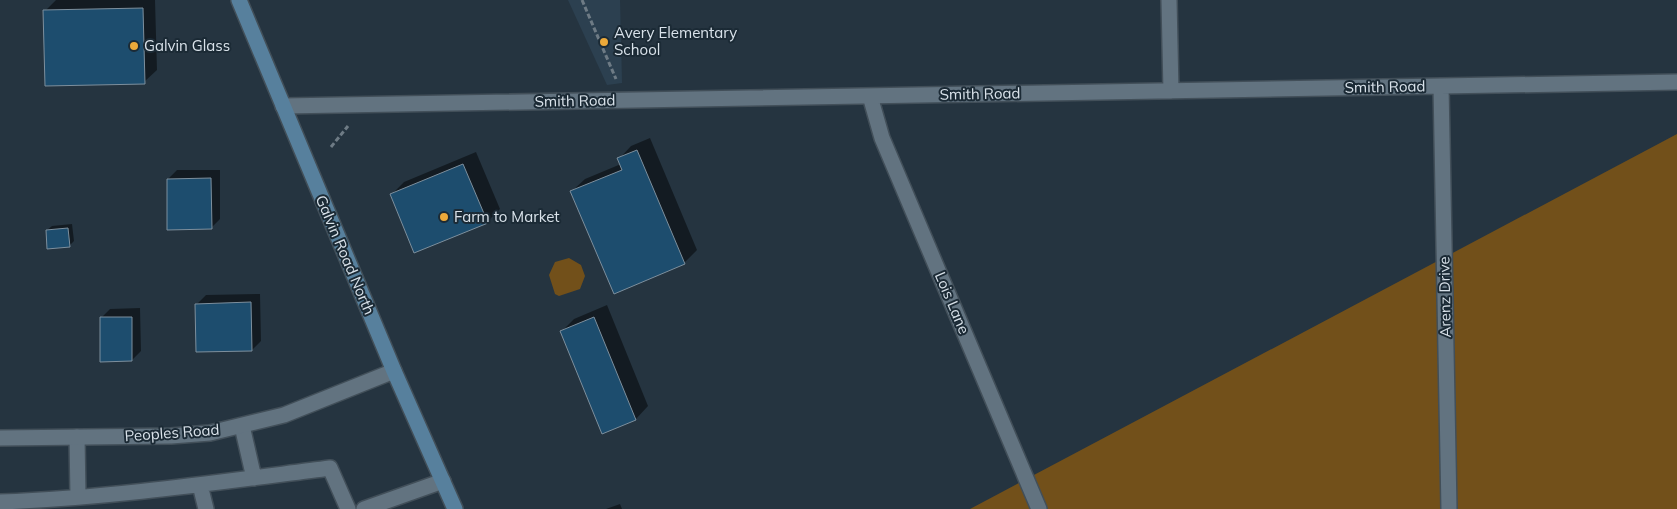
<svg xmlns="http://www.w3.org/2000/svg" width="1677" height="509" font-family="Mulish,sans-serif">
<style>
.built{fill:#2c4050}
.green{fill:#72501a}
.shadow{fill:#0007}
.building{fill:#1d4d6e;stroke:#7d8f9d}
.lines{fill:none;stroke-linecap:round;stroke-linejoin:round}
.lane-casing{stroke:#424f59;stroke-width:18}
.street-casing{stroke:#424f59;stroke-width:18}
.secondary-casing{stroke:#424f59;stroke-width:18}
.path{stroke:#6e7b85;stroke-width:3;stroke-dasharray:5 2.5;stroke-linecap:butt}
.lane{stroke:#627380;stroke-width:15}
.street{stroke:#627380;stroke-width:15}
.secondary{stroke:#57809d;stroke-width:15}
.poi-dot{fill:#eca93a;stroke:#1b2a35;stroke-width:2}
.labels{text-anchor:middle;stroke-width:4;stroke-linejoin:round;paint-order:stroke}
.poi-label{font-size:15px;fill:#d9e2ea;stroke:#1b2a35;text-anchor:start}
.street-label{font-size:15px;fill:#d9e2ea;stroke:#1b2a35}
</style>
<rect width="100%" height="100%" fill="#253440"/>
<path class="built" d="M568,0h52l2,83 -15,2z"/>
<path class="green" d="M1677,134v375h-707z
M569,258l12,7 4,11 -5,13 -21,7 -4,-2 -6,-19 6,-13z"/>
<path class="shadow" d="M56,0h99l2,70 -13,12 -99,-71z
M650,138l47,112 -13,13 -112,-72 13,-12 36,-15 -2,-5 12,-13z
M476,152l24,57 -13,13 -96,-27 13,-13z
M177,170h43v49l-9,9 -43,-49z
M72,224l2,17 -5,5 -22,-16 5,-4z
M260,294l1,47 -9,9 -55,-46 9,-9z
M607,305l41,101 -12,13 -75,-87 13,-13z
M140,308l1,43 -9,9 -31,-42 9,-9z
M620,504l2,5h-16z"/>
<path class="building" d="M143,8l2,76 -100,2 -2,-76z
M637,150l48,114 -71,30 -44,-103 52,-21 -5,-12z
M463,164l25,59 -74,30 -24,-59z
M211,178l1,51 -45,1v-51z
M68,228l2,19 -23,2 -1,-19z
M251,302l1,49 -56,1 -1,-48z
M100,317h32v44l-32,1z
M594,317l42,103 -34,14 -42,-103z"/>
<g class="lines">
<defs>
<path id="lane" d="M242,426l12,52
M77,437l1,60
M200,485l6,24
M0,502c110,-4 220,-20 330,-34l18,41
M364,509l79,-28"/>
<path id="street" d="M1169,0l2,91
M1441,86l8,423
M870,96l12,42 157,371
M283,106l1394,-24
M0,438l171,-2 39,-3 74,-18 110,-44"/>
<path id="secondary" d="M239,0l155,371 61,138"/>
</defs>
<use href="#lane" class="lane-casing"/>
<use href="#street" class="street-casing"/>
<use href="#secondary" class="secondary-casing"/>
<path class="path" d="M582,0l34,79
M331,147l17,-21"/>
<use href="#lane" class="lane"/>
<use href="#street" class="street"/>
<use href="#secondary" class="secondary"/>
</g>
<g class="poi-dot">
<circle cx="604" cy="42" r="5"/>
<circle cx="134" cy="46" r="5"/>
<circle cx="444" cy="217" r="5"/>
</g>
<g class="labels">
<g class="poi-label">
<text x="614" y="38">Avery Elementary<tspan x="614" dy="17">School</tspan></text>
<text x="144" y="51">Galvin Glass</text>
<text x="454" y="222">Farm to Market</text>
</g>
<g class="street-label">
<text transform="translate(1385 87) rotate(-1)" y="5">Smith Road</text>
<text transform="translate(980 94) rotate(-1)" y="5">Smith Road</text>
<text transform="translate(575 101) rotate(-1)" y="5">Smith Road</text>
<text transform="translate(345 255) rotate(67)" y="5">Galvin Road North</text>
<text transform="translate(1445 297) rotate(-91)" y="5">Arenz Drive</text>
<text transform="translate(952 303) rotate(67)" y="5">Lois Lane</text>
<text transform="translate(172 433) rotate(-4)" y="5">Peoples Road</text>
</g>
</g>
</svg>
